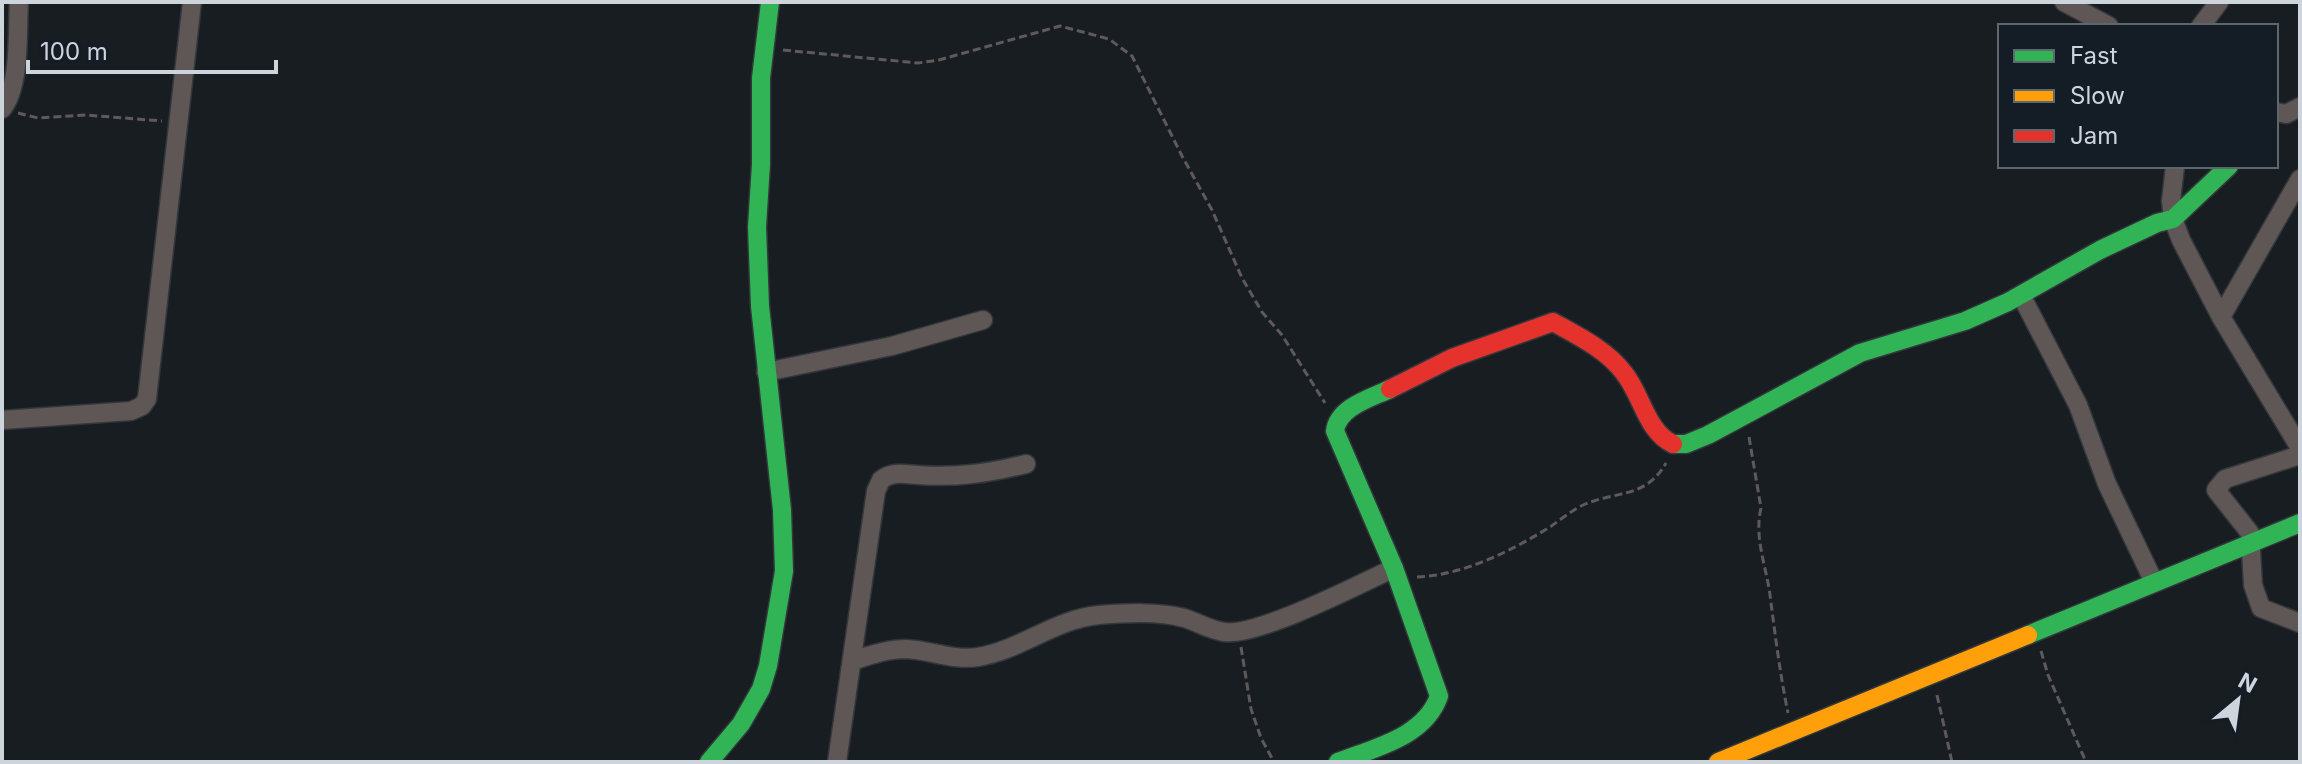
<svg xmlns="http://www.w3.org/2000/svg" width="2302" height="764" font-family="Inter,sans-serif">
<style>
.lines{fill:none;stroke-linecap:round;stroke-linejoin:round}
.street-casing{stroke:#32373b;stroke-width:21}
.fast-casing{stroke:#32373b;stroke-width:21}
.slow-casing{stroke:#32373b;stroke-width:21}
.jam-casing{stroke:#32373b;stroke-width:21}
.path{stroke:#5e5a5c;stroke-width:3;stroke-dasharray:8 4;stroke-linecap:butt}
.street{stroke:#5f5656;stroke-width:18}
.fast{stroke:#30b455;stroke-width:18}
.slow{stroke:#ff9f0a;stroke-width:18}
.jam{stroke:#e5322d;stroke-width:18}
</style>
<rect width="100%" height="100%" fill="#181d22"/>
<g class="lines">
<defs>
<path id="street" d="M2064,2l45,24
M2201,26l18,-24
M2,109c19,-23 15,-78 17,-107
M2276,112l10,2 14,-7
M2175,166l-4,35 2,18 8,21 40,77 79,131
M2021,295l57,110 29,79 47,98
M2221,317l79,-138
M766,372l126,-26 91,-26
M2,420l129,-9 11,-5 5,-7 45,-397
M2300,455l-75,24 -9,11 34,43 3,52 8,23 39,15
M853,661c16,-6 34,-12 53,-12 24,1 48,12 72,8 43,-7 77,-38 121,-42 26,-2 59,-4 85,3 13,4 26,12 40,14 33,5 136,-48 170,-64
M837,762l39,-271 5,-11c11,-9 23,-6 37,-5 38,3 71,-2 108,-11"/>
<path id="fast" d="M1673,444h13l22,-9 152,-82 105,-32 43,-19 92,-52 57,-27 16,-4 56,-53
M2028,635l272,-112
M709,762l32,-38 20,-35 7,-23 16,-95 -2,-61 -22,-204 -3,-79 4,-63v-86l9,-76
M1338,762c36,-14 87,-25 101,-66l-45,-128 -59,-137c3,-24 36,-33 55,-42"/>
<path id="slow" d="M1718,762l310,-127"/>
<path id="jam" d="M1390,389l62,-31 101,-36c25,14 54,28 71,51 18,22 22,58 49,71"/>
</defs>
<use href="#street" class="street-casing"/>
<use href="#fast" class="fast-casing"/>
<use href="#slow" class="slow-casing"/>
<use href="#jam" class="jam-casing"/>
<path class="path" d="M783,50l135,13 21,-3 121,-34 49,13 23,17 50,100 30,54 30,68 20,34 20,23 43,68
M18,113l20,5 48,-3 76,6
M1749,437l12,71c-7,30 5,57 9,87 5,39 10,79 18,118
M1417,577c47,-2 94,-26 133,-50 10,-7 20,-15 31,-21 33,-16 64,-6 85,-43
M1241,647l10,62 10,29 13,24
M2041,651l7,24 38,87
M1937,695l15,67"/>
<use href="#street" class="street"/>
<use href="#fast" class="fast"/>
<use href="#slow" class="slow"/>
<use href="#jam" class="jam"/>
</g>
<rect width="2302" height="764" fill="none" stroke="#ced4db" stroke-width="8"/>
<rect x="1998" y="24" width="280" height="144" fill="#141c26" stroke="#5e666e" stroke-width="2"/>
<rect x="2014" y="50" width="40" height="12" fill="#30b455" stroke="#5e666e" stroke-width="2"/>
<text x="2070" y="64" font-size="24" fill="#ced4db">Fast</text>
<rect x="2014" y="90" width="40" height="12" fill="#ff9f0a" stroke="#5e666e" stroke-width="2"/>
<text x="2070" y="104" font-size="24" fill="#ced4db">Slow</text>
<rect x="2014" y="130" width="40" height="12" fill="#e5322d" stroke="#5e666e" stroke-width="2"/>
<text x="2070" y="144" font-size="24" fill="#ced4db">Jam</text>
<g transform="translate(2238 700) rotate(29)" stroke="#141c26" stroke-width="6" paint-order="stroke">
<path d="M0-6L14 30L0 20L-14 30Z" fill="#ced4db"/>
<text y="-12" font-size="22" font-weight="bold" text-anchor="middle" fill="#ced4db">N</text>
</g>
<path d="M28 60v12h248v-12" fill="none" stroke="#ced4db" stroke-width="4"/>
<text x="40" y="60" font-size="24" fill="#ced4db" stroke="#141c26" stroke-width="6" paint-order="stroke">100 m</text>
</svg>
